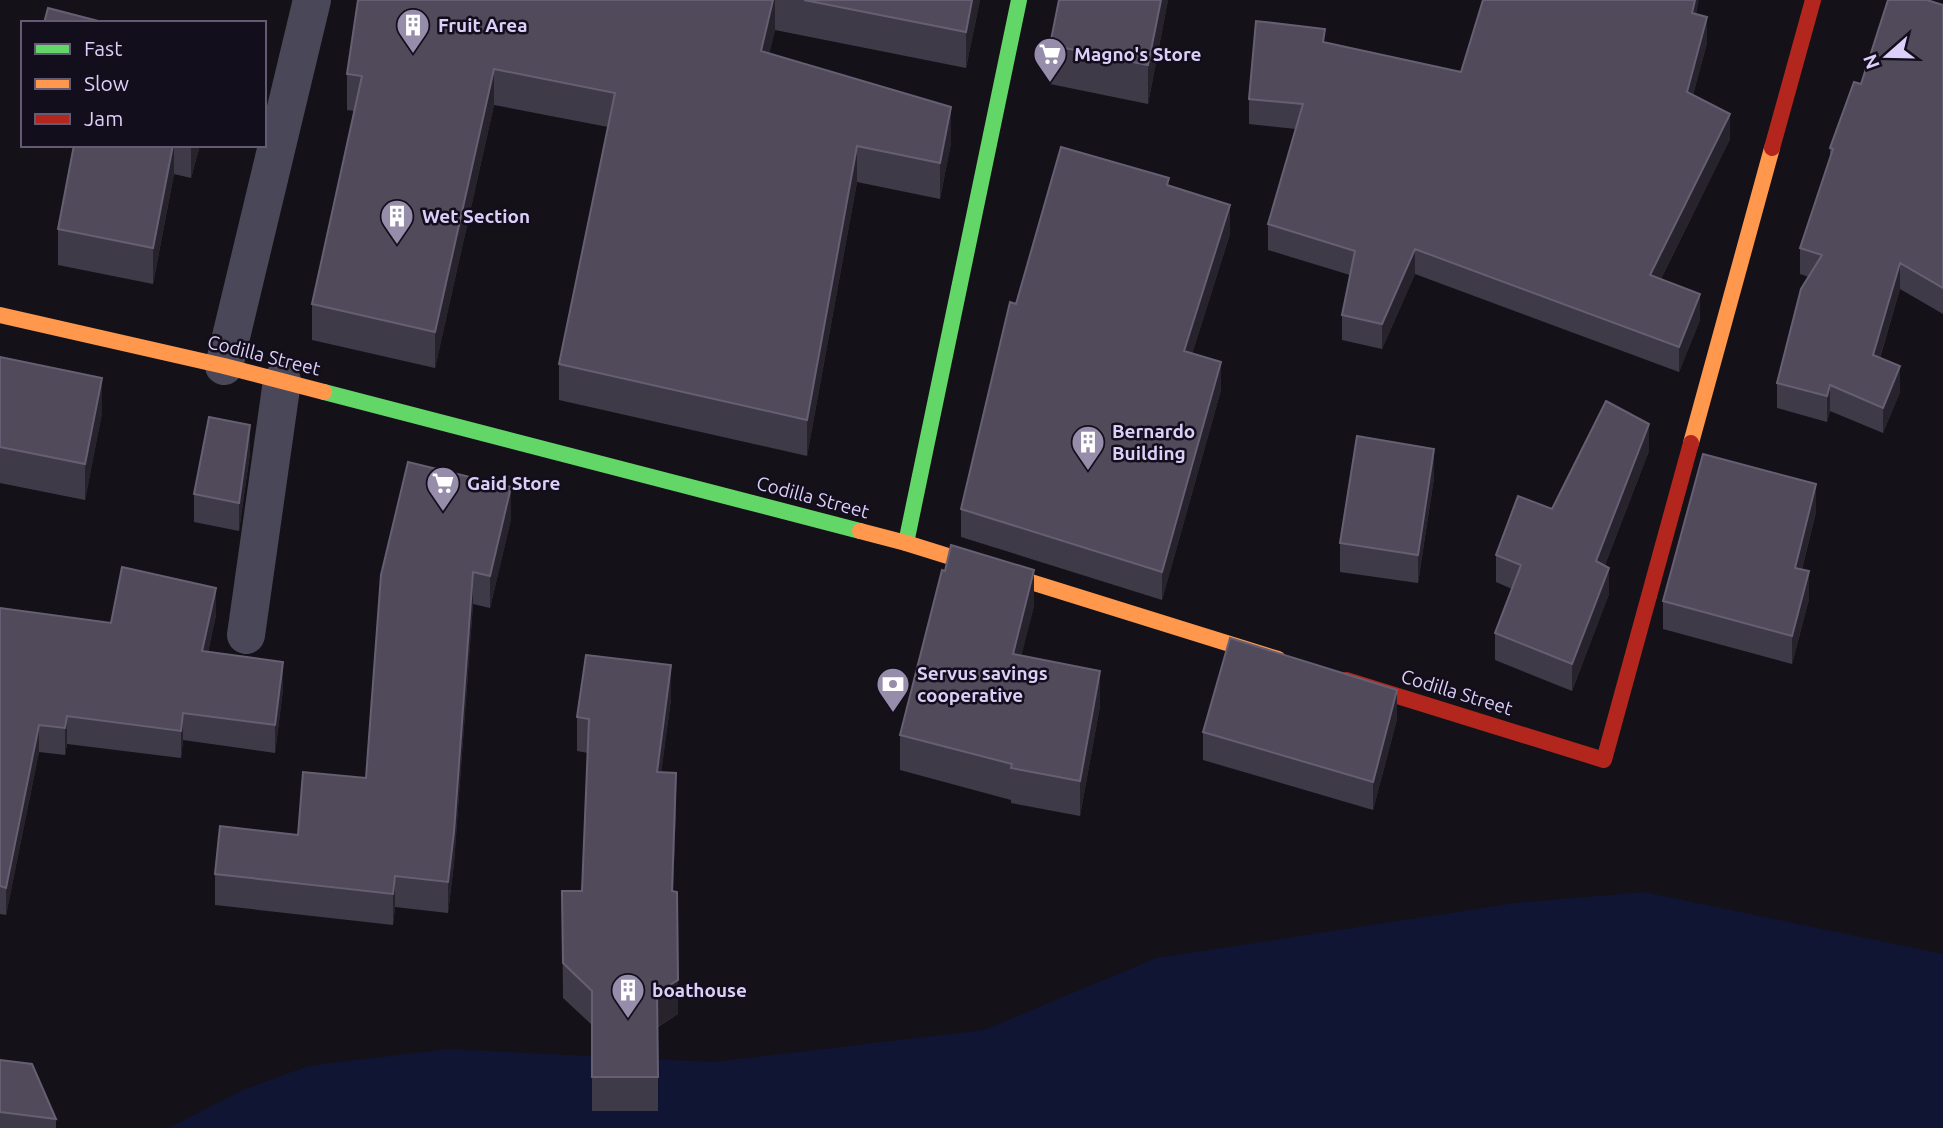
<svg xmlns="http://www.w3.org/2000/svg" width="1943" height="1128" font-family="Ubuntu,sans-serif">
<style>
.water{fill:#0f1532}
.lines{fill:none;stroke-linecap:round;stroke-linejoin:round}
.street{stroke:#4a4758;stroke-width:38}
.fast{stroke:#63d668;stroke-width:16}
.slow{stroke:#ff974d;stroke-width:16}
.jam{stroke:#b3261e;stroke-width:16}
.wall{fill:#3f3a48}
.shaded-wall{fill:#27232d}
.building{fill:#504a5b;stroke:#665f74;stroke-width:2}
.labels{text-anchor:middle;stroke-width:5;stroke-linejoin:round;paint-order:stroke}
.poi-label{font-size:19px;font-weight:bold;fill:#dccff9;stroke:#130e1c;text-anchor:start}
.street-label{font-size:19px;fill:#dccff9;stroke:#130e1c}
</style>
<rect width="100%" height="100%" fill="#141218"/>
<path class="water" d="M1644,892l299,62v174h-1775l77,-39 63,-23 139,-17 267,13 270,-32 172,-72 359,-55z"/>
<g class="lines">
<path class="street" d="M224,366l88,-366
M246,635l36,-254"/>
<path class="fast" d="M324,392l536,139
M906,543l113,-543"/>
<path class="slow" d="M0,315l224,51 100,26
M1691,443l81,-295
M860,531l46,12 372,116"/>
<path class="jam" d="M1772,148l41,-148
M1346,680l258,80 87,-317"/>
</g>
<path class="wall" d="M358,0h622l-14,68 -191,-38 -6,24 182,89 -11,56 -83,-17 -50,274 -248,-56v-36l49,-237 -114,-22 -59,263 -123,-28v-36l42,-193 -7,-1v-36z
M1059,0h109l-20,104 -98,-20v-39z
M1943,5v309l-43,-25 -20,69 20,34 -17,41 -53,-22 -3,11 -50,-14v-25l32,-106 -9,-3v-26l30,-90v-10l31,-64z
M1697,14l10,29 -14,52 37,44 -69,140 39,41 -21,52 -264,-98 -33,75 -40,-9v-25l8,-40 -82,-25v-26l28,-95 -47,-5v-25l76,-57 136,30z
M62,145h138l-9,33 -17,-4 -21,110 -95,-19v-36l16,-81z
M1169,186l61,48 -38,120 29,36 -59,210 -201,-63v-28z
M0,357l102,56 -17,87 -85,-17z
M1649,451l-44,114 4,29 -37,97 -77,-31v-27l17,-44 -16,-7v-27l56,-46z
M250,453l-11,78 -45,-9v-28z
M408,462l103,57 -21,89 -17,-4 -19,259 -6,50 -53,-6 -2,18 -178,-20v-31l83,-39 68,-57z
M1434,478l-16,105 -78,-11v-29z
M1816,512l-14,57 7,30 -17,65 -129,-35v-28z
M1034,606l-13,49 79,51 -20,110 -69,-13v-3l-111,-30v-35z
M0,608l111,15 105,-8 -8,37 75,37 -8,64 -92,-13 -2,18 -114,-14 -2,11 -26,-3 -33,163 -6,-1z
M671,699l-10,73 15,35 -3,84 5,123 -20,13v84h-66v-86l-29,-27 -1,-107h20l6,-138 -11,-2v-34z
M1397,719l-24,91 -170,-50v-28z
M0,1060l56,59v9h-56z"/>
<path class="shaded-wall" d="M773,0h2v30l-14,58v-37z
M972,0h8l-14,68v-36z
M1161,0h7l-20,104v-39z
M1695,0h4l-7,38v-25z
M1707,17v26l-20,74v-25z
M494,69v36l-59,263v-36z
M951,107v36l-11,56v-36z
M1730,114v25l-80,162v-26z
M173,145h1v29l-21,110v-36z
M191,145h9l-9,33z
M857,146v36l-50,274v-36z
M1230,205v29l-46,145v-28z
M1415,249v25l-33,75v-25z
M1900,263v26l-27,91v-25z
M1700,294v26l-21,52v-25z
M1221,362v28l-59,210v-28z
M1900,366v26l-17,41v-25z
M102,378v35l-17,87v-36z
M1830,385v26l-3,11v-26z
M1649,424v27l-53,137v-27z
M250,425v28l-11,78v-28z
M1434,449v29l-16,105v-28z
M1816,484v28l-21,84v-28z
M511,487v32l-21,89v-32z
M1609,568v26l-37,97v-27z
M1034,570v36l-21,83v-35z
M1809,571v28l-17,65v-28z
M473,572v32l-19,259 -6,50v-31z
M216,588v27l-14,63v-27z
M283,662v27l-8,64v-28z
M671,665v34l-14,107v-34z
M1100,671v35l-20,110v-35z
M1397,690v29l-24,91v-28z
M183,713v27l-2,18v-27z
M67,716v28l-2,11v-27z
M39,725v27l-33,163v-27z
M676,773v34l-4,119v-35z
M395,876v31l-2,18v-31z
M678,980v34l-21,13v-34z"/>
<path class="building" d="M358,0h415l-12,51 190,56 -11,56 -83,-17 -50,274 -248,-56 56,-271 -121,-24 -59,263 -123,-28 50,-228 -15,-2z
M804,0h168l-6,32z
M1059,0h102l-13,65 -98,-20z
M1483,0h212l-3,13 15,4 -20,75 43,22 -80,161 50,19 -21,53 -264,-98 -33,75 -40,-9 13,-64 -87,-27 35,-120 -54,-5 7,-78 69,8 -2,13 138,30z
M1888,0h39l16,5v283l-43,-25 -27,92 27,11 -17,42 -53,-23 -3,11 -50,-13 24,-94 21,-34 -22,-7 33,-99 -3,-1 24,-66 7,2z
M48,8l58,15h-62z
M74,145h99l-20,103 -95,-19z
M1061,147l108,31 -2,7 63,20 -46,146 37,11 -59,210 -201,-63 49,-207 6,2z
M0,357l102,21 -17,86 -85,-17z
M1606,401l43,23 -53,137 13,7 -37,96 -77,-31 26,-68 -25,-10 22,-59 34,13z
M209,417l41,8 -11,78 -45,-9z
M1357,436l77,13 -16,106 -78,-12z
M1703,454l113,30 -21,84 14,3 -17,65 -129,-35z
M408,462l103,25 -21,89 -17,-4 -19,260 -6,50 -53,-6 -2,18 -178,-20 5,-48 78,9 5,-63 63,6 15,-203z
M951,545l83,25 -21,84 87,17 -20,110 -69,-13 1,-4 -112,-29 42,-165 3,1z
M122,567l94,21 -14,63 81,11 -8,63 -92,-12 -2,18 -114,-15 -2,12 -26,-3 -33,163 -6,-2v-278l111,15z
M1230,638l167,52 -24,92 -170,-50z
M586,655l85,10 -14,107 19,1 -4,118 5,1 1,88 -21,13 1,84h-66v-86l-29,-28 -1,-72h20l7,-172 -12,-2z
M0,1060l32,4 24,55 -56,-7z"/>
<defs>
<symbol id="building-pin" viewBox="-11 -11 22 30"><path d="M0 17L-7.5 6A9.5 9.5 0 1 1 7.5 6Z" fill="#968daa" stroke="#130e1c"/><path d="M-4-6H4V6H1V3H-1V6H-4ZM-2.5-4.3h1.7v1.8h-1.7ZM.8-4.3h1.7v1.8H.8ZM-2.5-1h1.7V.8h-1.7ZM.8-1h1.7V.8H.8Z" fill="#fff"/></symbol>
<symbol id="supermarket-pin" viewBox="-11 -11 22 30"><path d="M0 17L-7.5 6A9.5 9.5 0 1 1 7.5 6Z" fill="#968daa" stroke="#130e1c"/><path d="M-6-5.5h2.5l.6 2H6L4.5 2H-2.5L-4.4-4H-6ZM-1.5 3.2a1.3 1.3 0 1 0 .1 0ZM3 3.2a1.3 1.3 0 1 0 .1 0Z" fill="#fff"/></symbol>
<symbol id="bank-pin" viewBox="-11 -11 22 30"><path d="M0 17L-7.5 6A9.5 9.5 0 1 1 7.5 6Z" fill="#968daa" stroke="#130e1c"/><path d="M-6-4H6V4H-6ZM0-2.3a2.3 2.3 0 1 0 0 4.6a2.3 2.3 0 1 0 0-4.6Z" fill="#fff"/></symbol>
</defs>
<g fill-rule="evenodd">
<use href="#building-pin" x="394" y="6" width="38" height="52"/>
<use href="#supermarket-pin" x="1031" y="35" width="38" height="52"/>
<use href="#building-pin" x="378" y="197" width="38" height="52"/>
<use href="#building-pin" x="1069" y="423" width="38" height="52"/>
<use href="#supermarket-pin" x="424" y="464" width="38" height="52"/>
<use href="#bank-pin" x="874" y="665" width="38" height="52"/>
<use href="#building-pin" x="609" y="971" width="38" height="52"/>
</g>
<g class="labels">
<g class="poi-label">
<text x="438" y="32">Fruit Area</text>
<text x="1074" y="61">Magno's Store</text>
<text x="422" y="223">Wet Section</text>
<text x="1112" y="438">Bernardo<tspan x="1112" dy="22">Building</tspan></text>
<text x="467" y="490">Gaid Store</text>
<text x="917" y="680">Servus savings<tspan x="917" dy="22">cooperative</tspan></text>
<text x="652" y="997">boathouse</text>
</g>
<g class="street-label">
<text transform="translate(264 355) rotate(14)" y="7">Codilla Street</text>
<text transform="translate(813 497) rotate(15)" y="7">Codilla Street</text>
<text transform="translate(1457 692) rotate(17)" y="7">Codilla Street</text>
</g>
</g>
<rect x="21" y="21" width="245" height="126" fill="#130e1c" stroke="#635b74" stroke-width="2"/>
<rect x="35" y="44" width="35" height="10" fill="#63d668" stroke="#635b74" stroke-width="2"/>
<text x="84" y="56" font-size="21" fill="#dccff9">Fast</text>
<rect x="35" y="79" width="35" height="10" fill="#ff974d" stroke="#635b74" stroke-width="2"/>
<text x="84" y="91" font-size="21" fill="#dccff9">Slow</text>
<rect x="35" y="114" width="35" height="10" fill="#b3261e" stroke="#635b74" stroke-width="2"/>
<text x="84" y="126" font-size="21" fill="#dccff9">Jam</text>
<g transform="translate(1887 56) rotate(250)" stroke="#130e1c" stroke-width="5" paint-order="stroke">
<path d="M0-5L12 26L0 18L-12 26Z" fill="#dccff9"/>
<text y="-10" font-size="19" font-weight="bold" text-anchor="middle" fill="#dccff9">N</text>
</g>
</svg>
